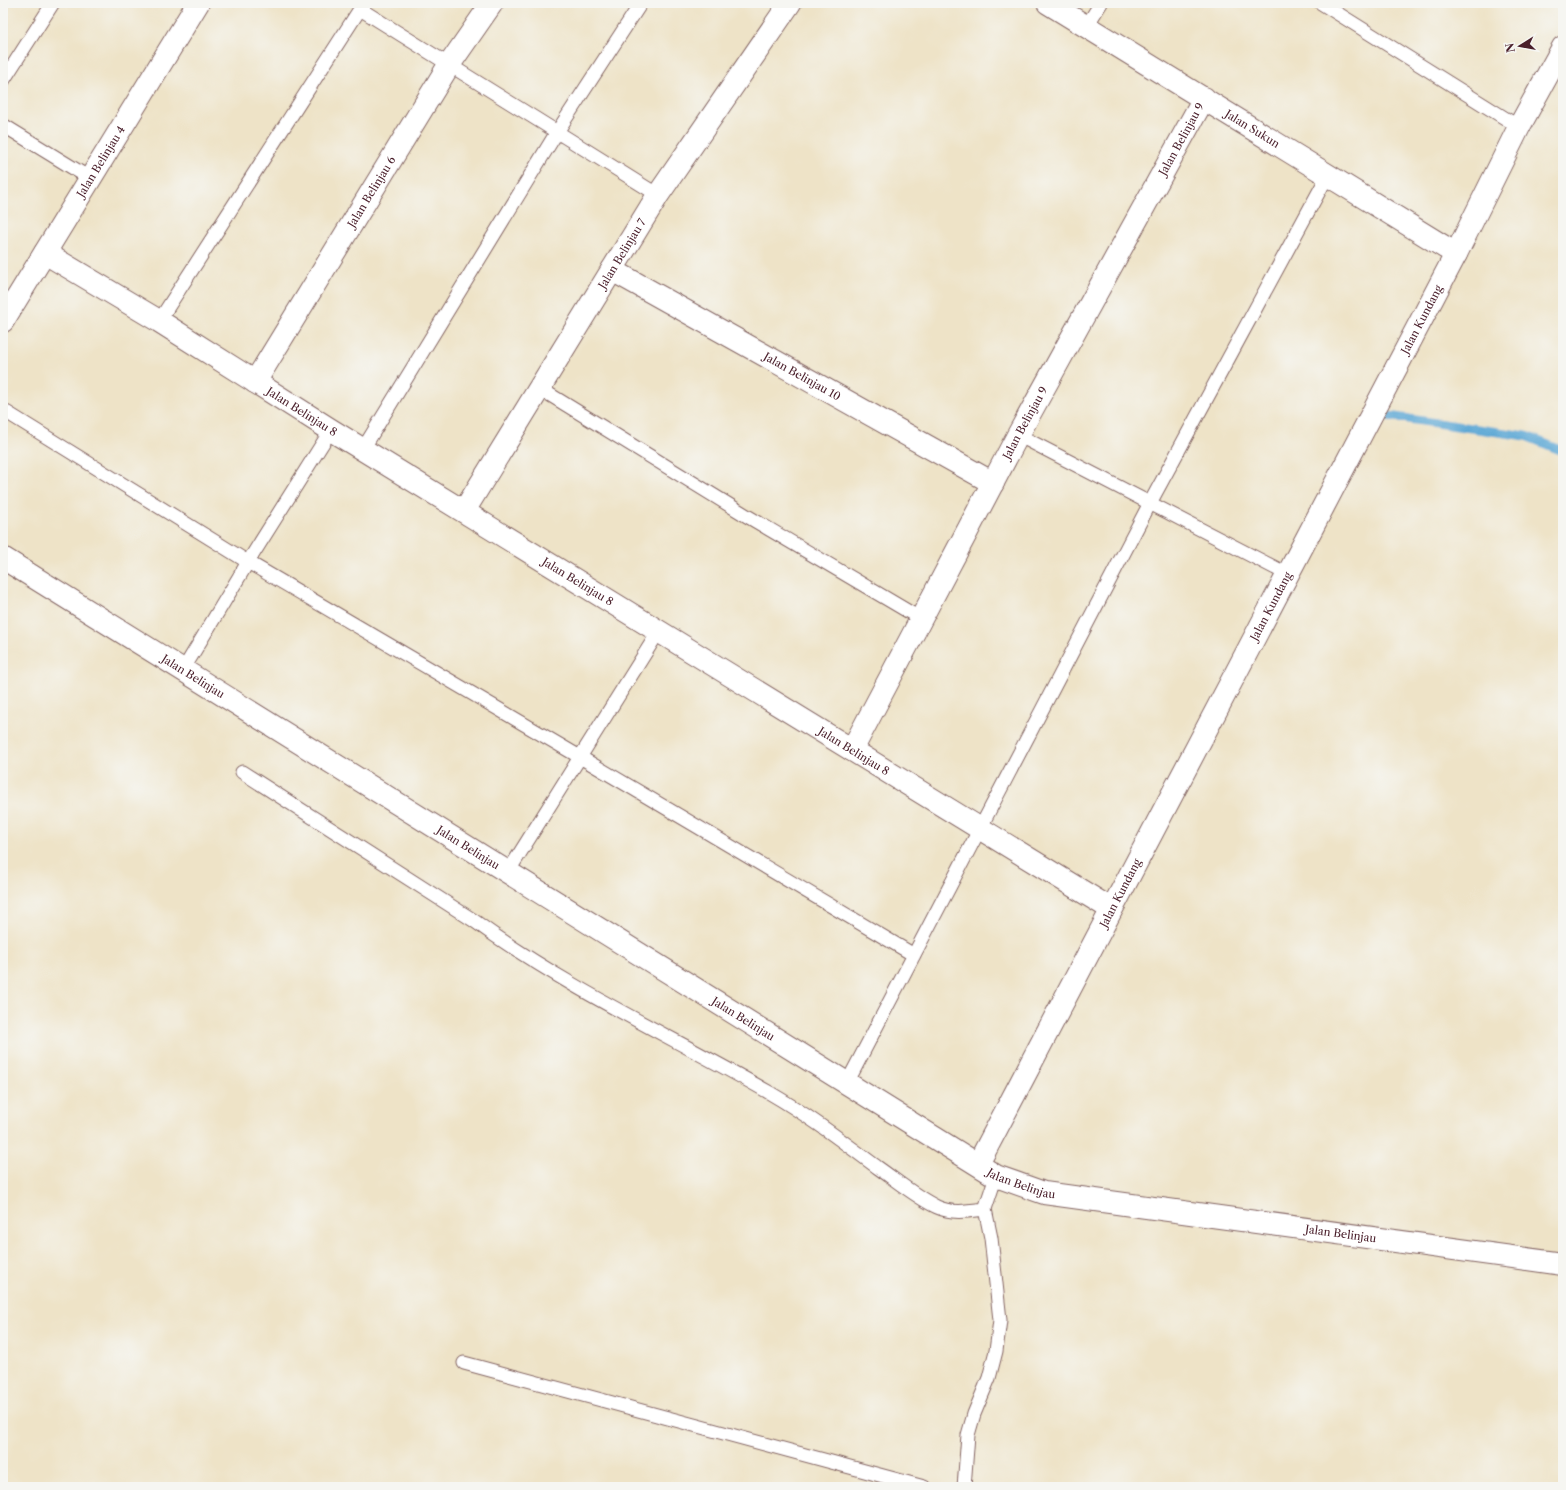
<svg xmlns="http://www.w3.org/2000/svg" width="1566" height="1490" font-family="'Libre Caslon Text',serif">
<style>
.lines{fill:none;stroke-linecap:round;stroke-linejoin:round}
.stream{stroke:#5da8d5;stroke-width:9}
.lane-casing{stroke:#836462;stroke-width:15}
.street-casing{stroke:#836462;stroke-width:24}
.lane{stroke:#fff;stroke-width:13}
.street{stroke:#fff;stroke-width:22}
.labels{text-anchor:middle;stroke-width:3;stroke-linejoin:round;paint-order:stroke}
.street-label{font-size:11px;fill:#4a1f2b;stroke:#f6f6f2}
</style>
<rect width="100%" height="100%" fill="#f6f6f2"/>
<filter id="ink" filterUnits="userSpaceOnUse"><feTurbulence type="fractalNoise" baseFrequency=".025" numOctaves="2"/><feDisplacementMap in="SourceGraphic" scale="8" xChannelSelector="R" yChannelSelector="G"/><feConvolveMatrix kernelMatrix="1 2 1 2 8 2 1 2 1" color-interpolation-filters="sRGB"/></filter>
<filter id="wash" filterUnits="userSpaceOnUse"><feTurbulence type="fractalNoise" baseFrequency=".012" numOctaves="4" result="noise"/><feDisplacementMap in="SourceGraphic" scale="16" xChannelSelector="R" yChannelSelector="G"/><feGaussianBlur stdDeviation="0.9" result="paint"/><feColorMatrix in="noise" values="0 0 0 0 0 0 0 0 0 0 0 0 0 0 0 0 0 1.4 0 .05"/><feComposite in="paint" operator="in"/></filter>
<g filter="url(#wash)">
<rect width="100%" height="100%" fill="#eee3c7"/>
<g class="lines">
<path class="stream" d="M1388,416l138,20 37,15"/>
</g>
</g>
<g filter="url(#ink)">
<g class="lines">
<defs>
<path id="lane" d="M364,3l-4,6 298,186
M1321,3l198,124
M1086,27l15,-24
M3,81l50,-78
M3,125l88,54
M159,321l201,-312
M539,388l208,128 174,103
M3,410l245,152 332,195 334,198
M1018,435l269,139
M363,449l194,-317 84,-129
M183,670l65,-108 83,-132
M242,772l231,148c93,68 198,116 297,173 38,22 72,48 107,74 20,14 39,30 60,40 15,7 32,4 48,2
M508,872l151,-241
M847,1083l303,-580 178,-328
M464,1363l460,124
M964,1487l4,-52 6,-21 15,-36 7,-27 4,-31 -9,-82 -6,-29 11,-33"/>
<g id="street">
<path id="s1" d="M1048,3l408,251"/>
<path id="s2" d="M45,253l114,68 172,109 780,479"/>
<path id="s3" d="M612,270l381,213"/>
<path id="s4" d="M3,321l195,-318"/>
<path id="s5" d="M255,382l194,-317 43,-62"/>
<path id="s6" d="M464,511l194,-316 132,-192"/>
<path id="s7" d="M3,558l993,618 48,17 519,71"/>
<path id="s8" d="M852,750l166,-315 186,-337"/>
<path id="s9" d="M978,1164l478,-910 63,-127 44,-80"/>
</g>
</defs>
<use href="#lane" class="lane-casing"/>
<use href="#street" class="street-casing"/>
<use href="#lane" class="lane"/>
<use href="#street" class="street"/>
</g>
</g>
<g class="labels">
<g class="street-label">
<text dy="4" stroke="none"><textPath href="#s1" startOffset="240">Jalan Sukun</textPath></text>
<text dy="4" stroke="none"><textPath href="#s8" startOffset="694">Jalan Belinjau 9</textPath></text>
<text dy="4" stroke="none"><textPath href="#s4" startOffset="187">Jalan Belinjau 4</textPath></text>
<text dy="4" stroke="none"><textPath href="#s5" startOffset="223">Jalan Belinjau 6</textPath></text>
<text dy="4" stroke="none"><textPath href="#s6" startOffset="302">Jalan Belinjau 7</textPath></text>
<text dy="4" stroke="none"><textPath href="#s9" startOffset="954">Jalan Kundang</textPath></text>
<text dy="4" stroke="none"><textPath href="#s3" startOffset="218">Jalan Belinjau 10</textPath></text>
<text dy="4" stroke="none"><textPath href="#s2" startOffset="302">Jalan Belinjau 8</textPath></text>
<text dy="4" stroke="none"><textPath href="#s8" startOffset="370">Jalan Belinjau 9</textPath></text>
<text dy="4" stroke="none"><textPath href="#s2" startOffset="626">Jalan Belinjau 8</textPath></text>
<text dy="4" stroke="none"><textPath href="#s9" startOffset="630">Jalan Kundang</textPath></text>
<text dy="4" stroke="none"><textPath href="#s7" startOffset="224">Jalan Belinjau</textPath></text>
<text dy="4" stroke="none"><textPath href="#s2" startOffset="950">Jalan Belinjau 8</textPath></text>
<text dy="4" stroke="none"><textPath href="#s7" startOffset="548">Jalan Belinjau</textPath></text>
<text dy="4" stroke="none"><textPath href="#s9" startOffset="306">Jalan Kundang</textPath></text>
<text dy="4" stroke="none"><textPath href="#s7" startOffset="872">Jalan Belinjau</textPath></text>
<text dy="4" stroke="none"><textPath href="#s7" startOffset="1196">Jalan Belinjau</textPath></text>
<text dy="4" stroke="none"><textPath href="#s7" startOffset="1520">Jalan Belinjau</textPath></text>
</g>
</g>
<rect width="1566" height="1490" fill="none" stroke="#f6f6f2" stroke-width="16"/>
<g transform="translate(1520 46) rotate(259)" stroke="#f6f6f2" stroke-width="3" paint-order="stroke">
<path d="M0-3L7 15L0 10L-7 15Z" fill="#4a1f2b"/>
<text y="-6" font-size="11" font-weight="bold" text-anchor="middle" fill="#4a1f2b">N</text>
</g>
</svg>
